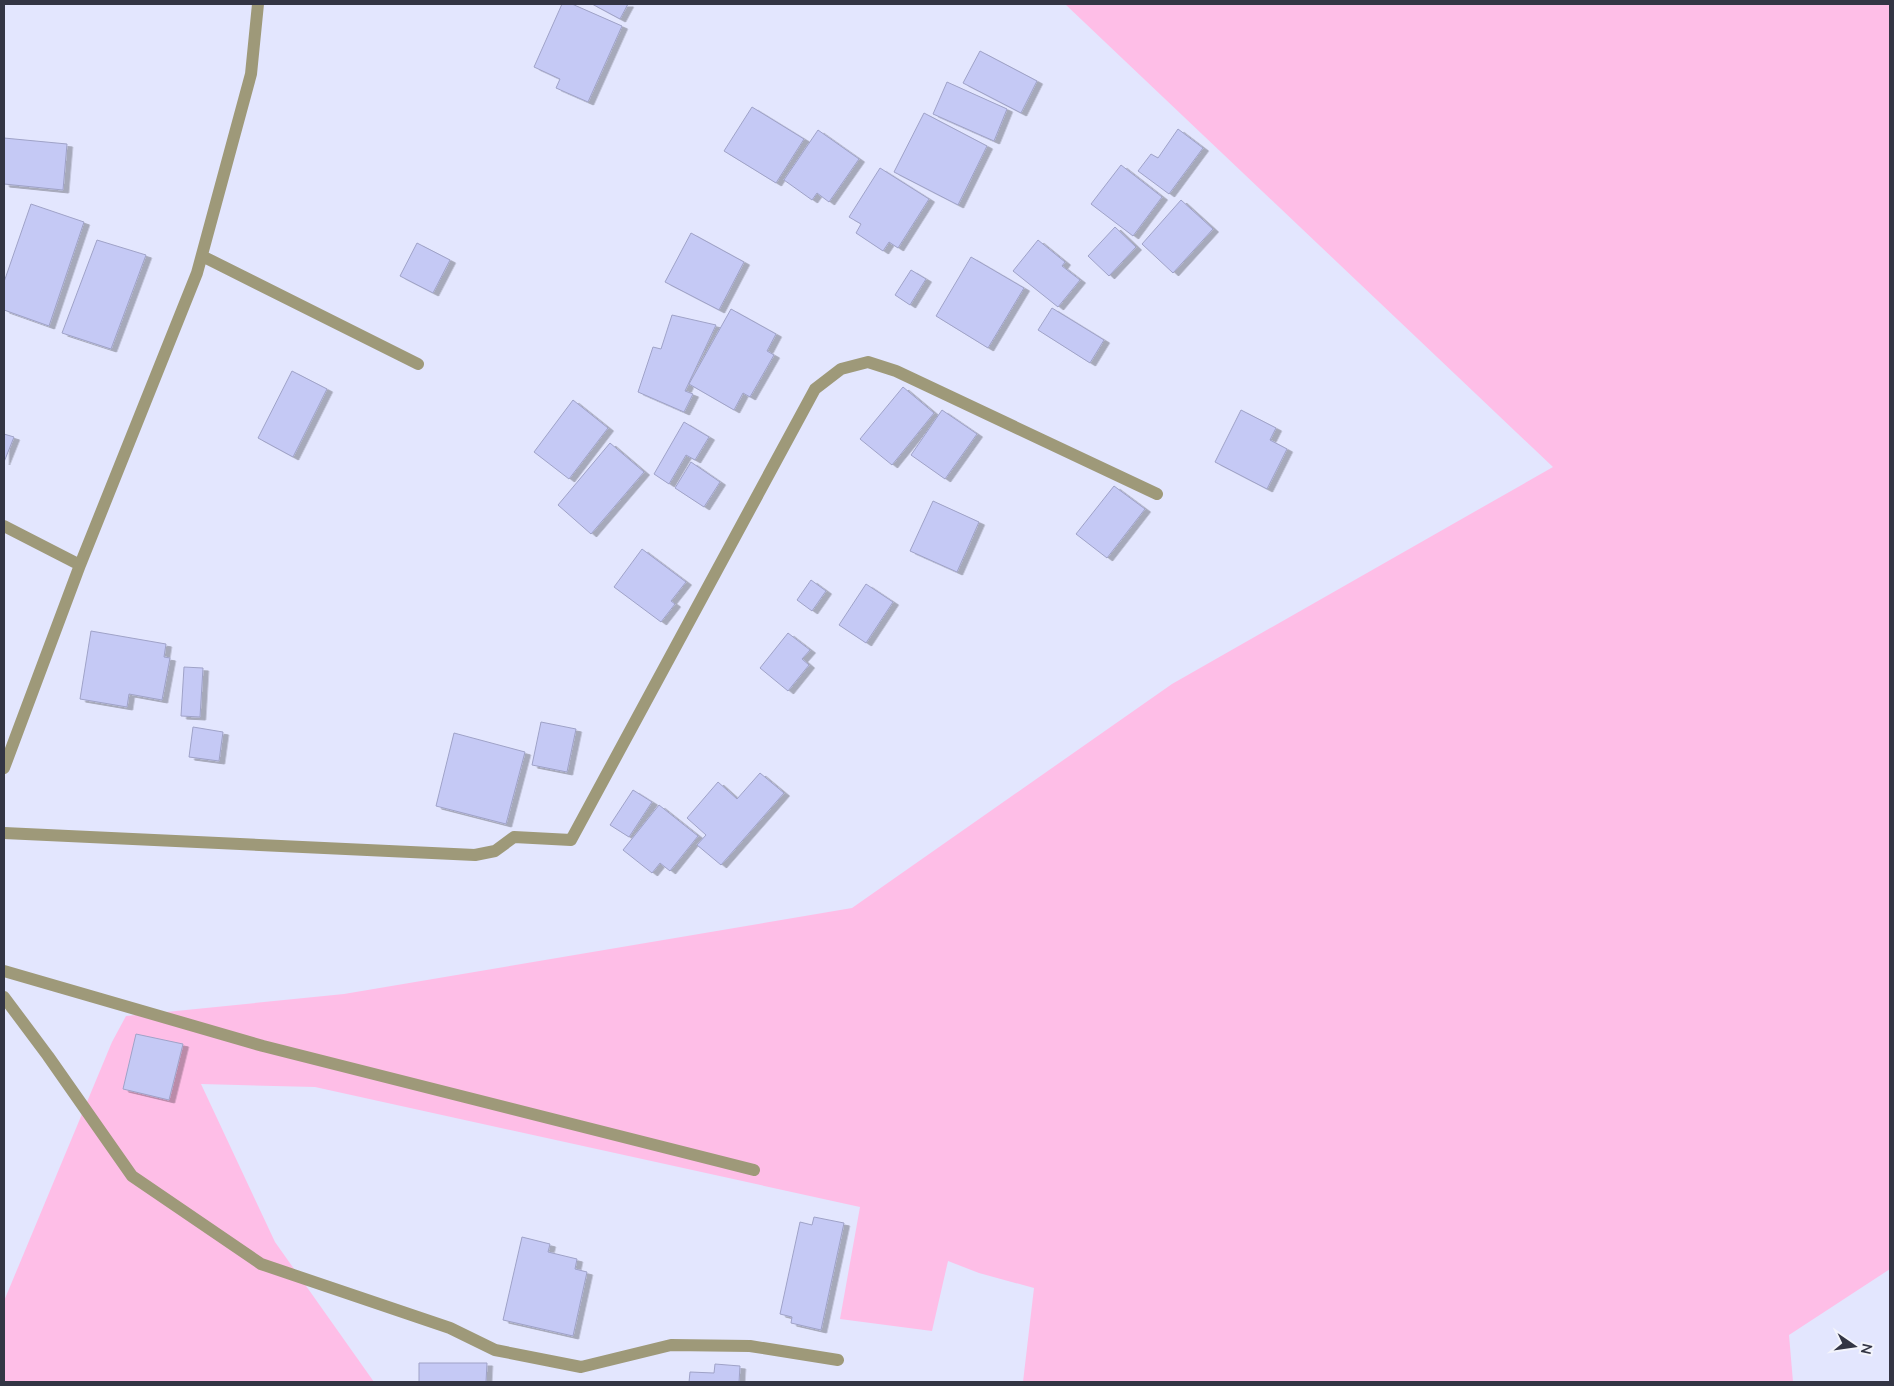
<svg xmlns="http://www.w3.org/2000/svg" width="1894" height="1386" font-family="'Nunito Sans',sans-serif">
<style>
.green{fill:#febee7}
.building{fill:#c5c9f5;stroke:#9fa2c7;filter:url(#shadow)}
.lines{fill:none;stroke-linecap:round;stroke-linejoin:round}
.minor{stroke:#9e9979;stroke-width:12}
</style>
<defs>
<filter id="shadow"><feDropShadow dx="5.5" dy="3" stdDeviation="0" flood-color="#0004"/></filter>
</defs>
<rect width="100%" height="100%" fill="#e3e6fe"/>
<path class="green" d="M1065,4h825v1265l-101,66 4,47h-770l11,-94 -55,-15 -31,-12 -16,70 -92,-12 20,-112 -545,-120 -114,-3 74,158 99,140h-370v-81l108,-259 14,-26 218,-22 508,-86 320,-224 381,-217z"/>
<path class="building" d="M562,4h10l50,22 -34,76 -32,-14 4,-9 -26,-12z
M592,4h36l-8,15z
M980,51l57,30 -16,32 -58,-30z
M947,82l60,27 -13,32 -61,-27z
M752,107l52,32 -28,44 -52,-32z
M924,113l63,33 -29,59 -64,-33z
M1178,129l25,19 -34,46 -31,-23 13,-17 7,4z
M818,130l41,29 -30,43 -12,-9 -5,7 -28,-20z
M4,138l63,6 -4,46 -59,-6z
M1121,165l41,32 -29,39 -42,-32z
M880,168l49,31 -31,49 -9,-6 -6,9 -27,-18 5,-9 -12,-7z
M1181,200l32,29 -40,44 -31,-29z
M31,204l53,18 -35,104 -45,-16v-28z
M1115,227l21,20 -27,29 -21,-20z
M691,233l53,29 -25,48 -54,-28z
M97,240l49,15 -35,94 -49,-16z
M1038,240l27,22 -3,4 18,14 -22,27 -45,-36z
M417,243l33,17 -17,33 -33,-17z
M971,257l53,31 -36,60 -52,-32z
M911,270l15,9 -16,26 -15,-10z
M1052,308l52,32 -14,23 -52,-33z
M731,309l45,25 -9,17 7,4 -24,42 -7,-4 -9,17 -45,-26z
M672,315l44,10 -31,66 8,3 -9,18 -46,-20 15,-45 8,2z
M292,371l35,18 -34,68 -35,-19z
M903,387l31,26 -42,52 -32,-26z
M573,400l35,28 -39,51 -35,-27z
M942,410l35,24 -32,45 -34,-24z
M1241,410l35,18 -6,12 17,9 -20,40 -52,-27z
M684,422l25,15 -14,23 -9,-5 -17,29 -15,-10z
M4,434l10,3 -10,25z
M610,443l34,29 -53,62 -33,-29z
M691,462l29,20 -16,25 -29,-19z
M1114,486l31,23 -38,49 -31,-24z
M933,501l46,21 -22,50 -47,-21z
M642,549l44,33 -15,19 4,3 -14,18 -47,-35z
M811,580l15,11 -14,20 -15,-11z
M866,584l27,18 -27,41 -27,-18z
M91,631l75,13 -2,13 6,1 -8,42 -33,-6 -2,13 -47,-8z
M788,633l22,17 -8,9 7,6 -21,26 -28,-23z
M184,667l19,1 -3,49 -19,-1z
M541,722l35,7 -9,43 -35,-7z
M193,727l30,5 -4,29 -30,-4z
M454,733l71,19 -19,72 -70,-18z
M760,773l24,20 -63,72 -24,-20 9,-10 -19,-17 31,-36 19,17z
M633,790l19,12 -23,35 -19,-12z
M659,805l39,31 -28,35 -10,-8 -8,10 -29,-23z
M136,1034l47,10 -14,56 -46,-11z
M814,1217l30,6 -23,107 -30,-7 1,-6 -12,-3 20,-92 12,3z
M522,1237l28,7 -2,8 29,7 -2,10 12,3 -14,64 -70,-16z
M419,1363h68l-1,19h-67z
M715,1364l25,2 -1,16h-50l1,-10 24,1z"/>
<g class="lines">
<path class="minor" d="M202,256l216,108
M4,526l76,39
M4,768l76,-203 117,-292 54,-199 7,-70
M4,833l471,22 20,-4 19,-14 57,3 244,-451 26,-20 27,-7 28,9 261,123
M4,971l259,75 491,124
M4,997l44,59 84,120 129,88 189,64 45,22 86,17 90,-22 79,1 88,14"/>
</g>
<rect width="1894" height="1386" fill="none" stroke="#333544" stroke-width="10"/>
<g transform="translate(1854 1346) rotate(103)" stroke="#f3f4fc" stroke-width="4" paint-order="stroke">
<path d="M0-4L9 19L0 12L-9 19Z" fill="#333544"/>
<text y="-8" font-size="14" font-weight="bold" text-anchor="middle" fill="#333544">N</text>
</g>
</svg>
